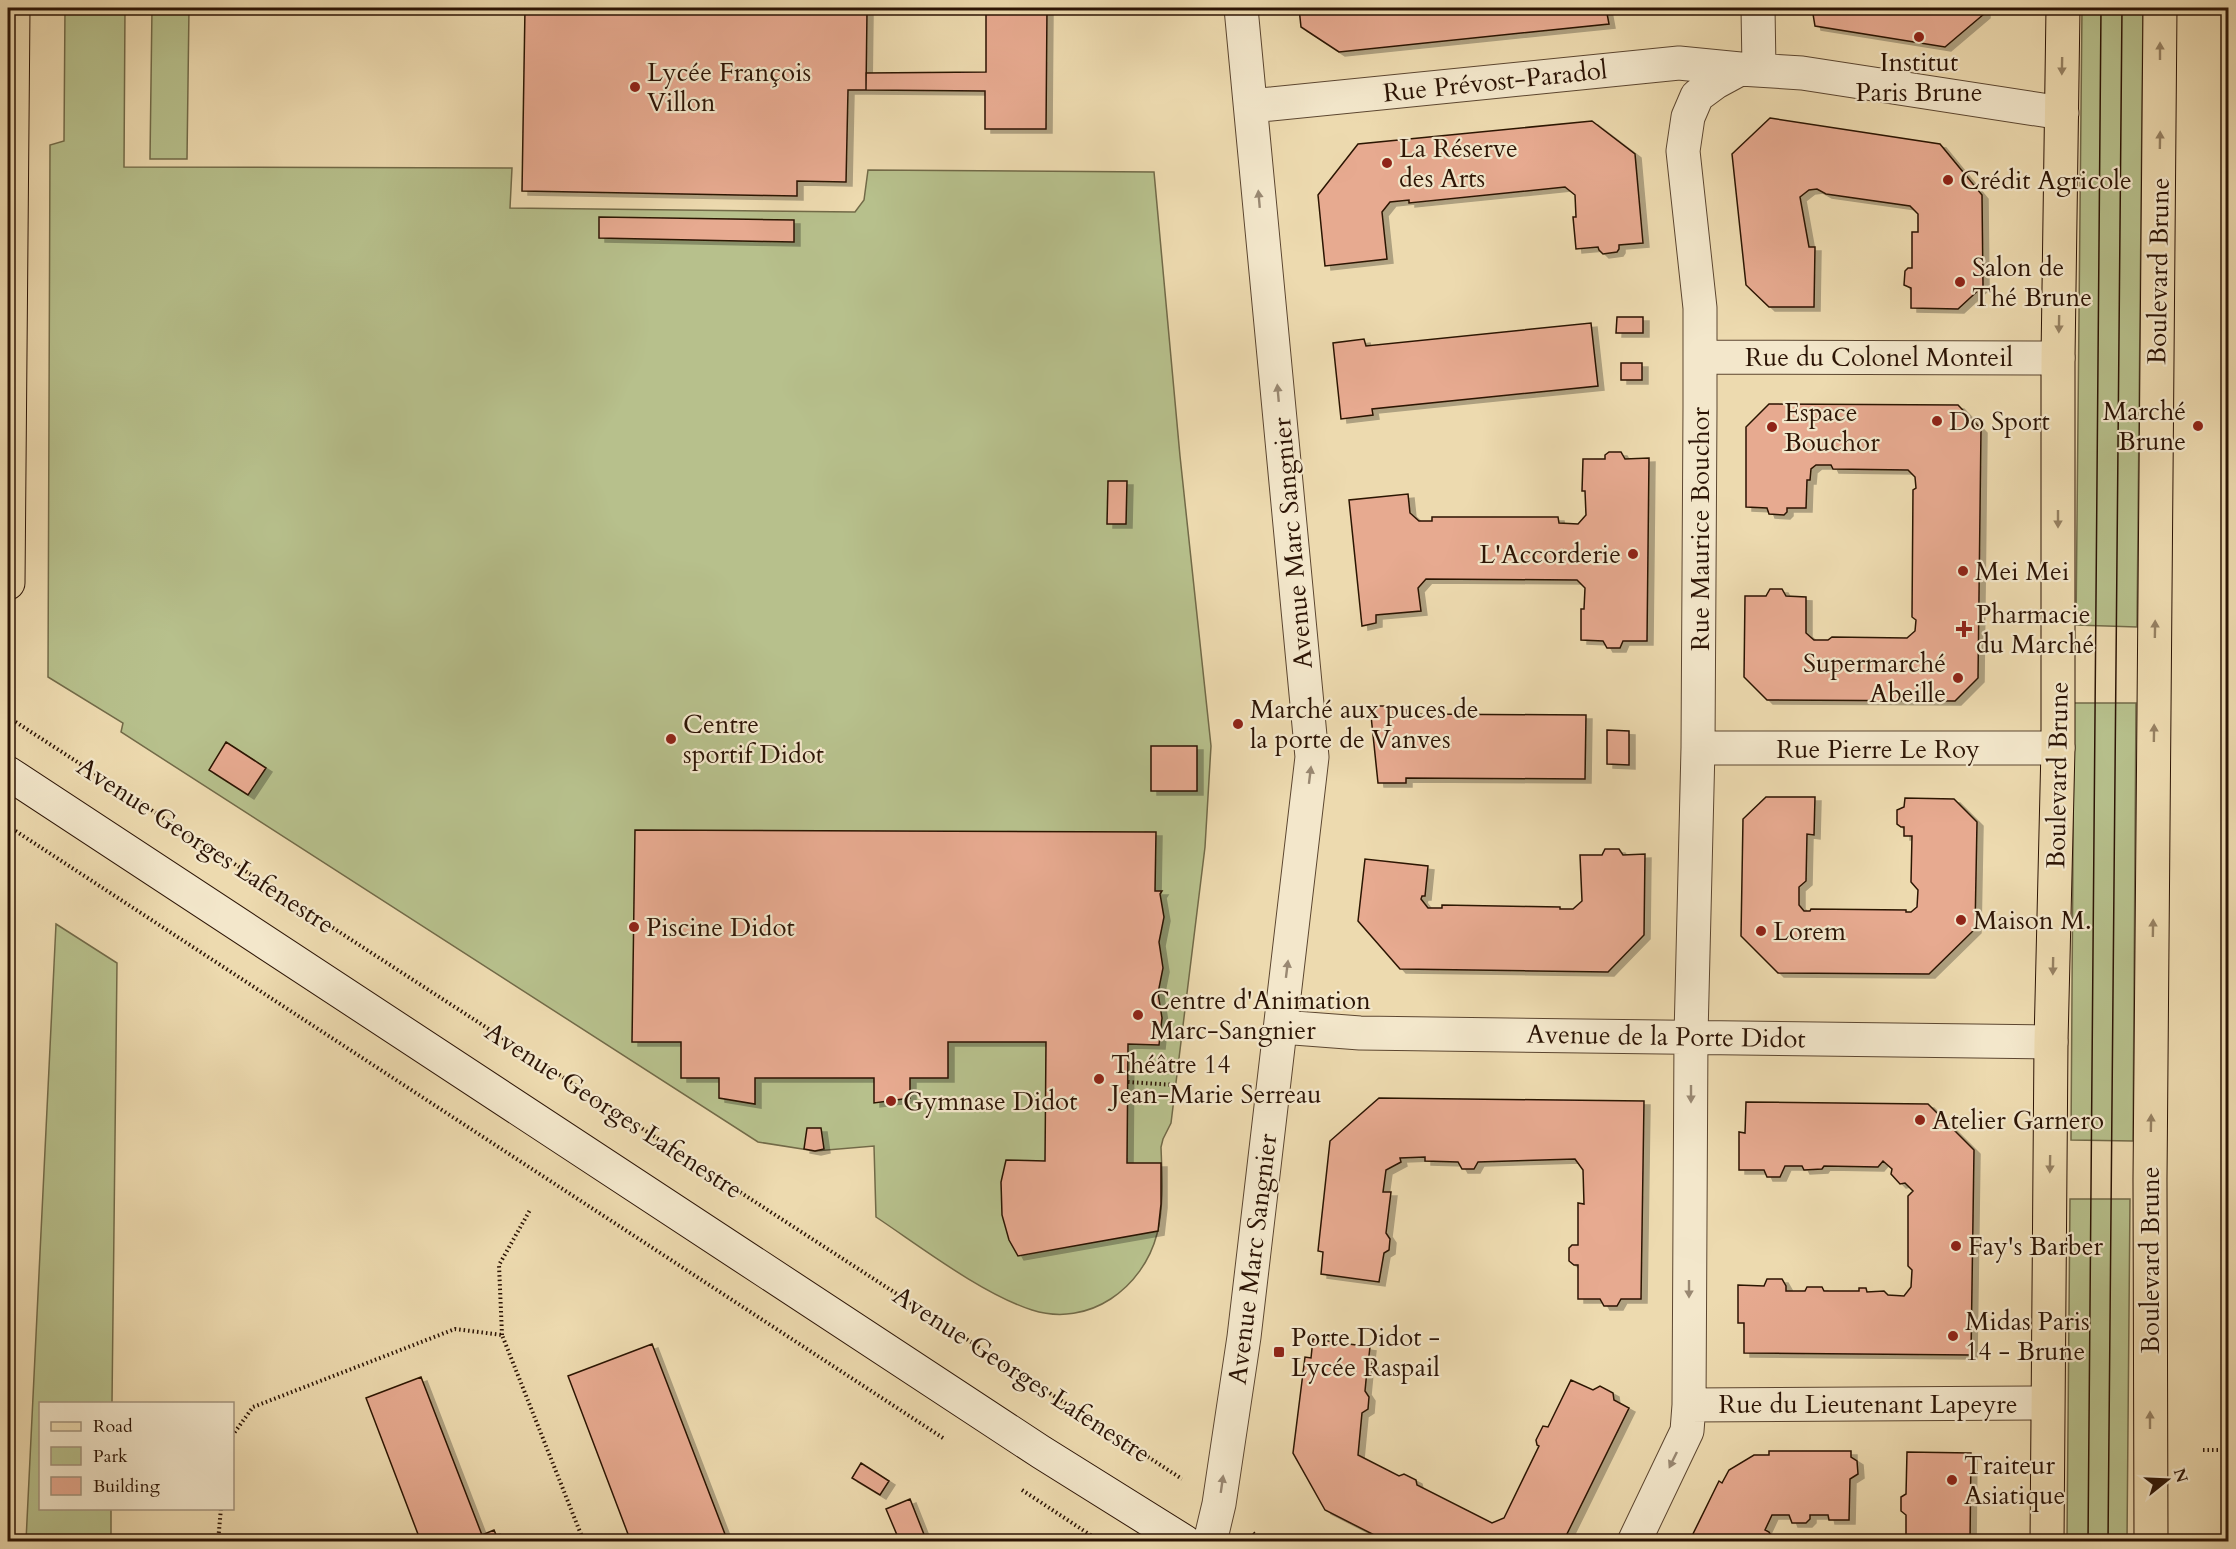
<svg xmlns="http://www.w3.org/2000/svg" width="2236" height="1549" font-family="Cardo,serif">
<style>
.green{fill:#b7c08c;stroke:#726a48;stroke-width:1.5}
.building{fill:#e7aa90;stroke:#2c1405;stroke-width:1.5;filter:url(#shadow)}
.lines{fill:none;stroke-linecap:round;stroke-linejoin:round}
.street-casing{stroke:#5c4630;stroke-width:35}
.secondary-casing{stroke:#2c1405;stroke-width:35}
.primary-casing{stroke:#2c1405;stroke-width:35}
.highway-casing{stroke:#2c1405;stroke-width:35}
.path{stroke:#2c1405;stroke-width:4;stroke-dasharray:1.5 3;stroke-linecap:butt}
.street{stroke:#f3e7cb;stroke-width:33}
.secondary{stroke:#f3e7cb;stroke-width:33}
.primary{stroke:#eddaaf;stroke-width:33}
.highway{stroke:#eddaaf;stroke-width:33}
.tram{stroke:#2c1405;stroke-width:1.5}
.oneway{fill:#968162}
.oneway2{fill:#998872}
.poi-dot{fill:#8f2418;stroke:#f3e7cb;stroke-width:2}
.labels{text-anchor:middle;stroke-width:4.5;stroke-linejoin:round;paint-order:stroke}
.poi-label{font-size:26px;fill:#2c1405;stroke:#f3e7cb;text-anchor:start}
.street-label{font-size:26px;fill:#2c1405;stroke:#f3e7cb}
</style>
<defs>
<filter id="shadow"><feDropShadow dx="6" dy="4" stdDeviation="0" flood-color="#0004"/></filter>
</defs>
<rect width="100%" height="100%" fill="#eddaaf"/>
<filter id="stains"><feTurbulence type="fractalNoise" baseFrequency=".00333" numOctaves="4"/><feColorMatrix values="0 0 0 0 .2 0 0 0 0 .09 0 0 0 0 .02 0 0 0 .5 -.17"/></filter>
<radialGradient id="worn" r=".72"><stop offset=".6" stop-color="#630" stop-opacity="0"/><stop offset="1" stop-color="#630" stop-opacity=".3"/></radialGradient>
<path class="green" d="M65,8h60l-1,159 388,1 -2,40 345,4 9,-12 4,-30 286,2 26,284 31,290 -6,101 -34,276 -8,16 -2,8c1,28 3,59 -4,87 -14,54 -68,94 -125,76 -50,-16 -111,-63 -156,-93l-2,-71 -59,5 -57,-9 -637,-410 2,-9 -75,-46 2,-532 14,-4z
M152,8h37l-2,151h-37z
M2082,8h61l-6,619 -61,-2z
M2074,703h62l-3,438 -62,-1z
M56,924l61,39 -5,440 -72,1v104l71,1v32h-85z
M2070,1199h60l-3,342h-60z"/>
<path class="building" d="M525,8l342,4 -1,78h-18l-2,92 -49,-1v15l-275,-5z
M986,8h61l-1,121h-61v-38l-119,-1v-17l120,-1z
M1299,8h307l3,16 -270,28 -38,-25z
M1812,8h172v6l-39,33 -130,-21z
M1770,118l170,26 42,51 1,91 -25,23 -47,-1v-20l-7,-3 1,-14 3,-3h4v-36h6v-18l-8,-8 -84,-12 -9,-5 -8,1 -9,7 9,50h6l-1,60h-45l-23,-22 -14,-131z
M1592,121l43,33 8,89 -24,2v4l-2,3 -14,2 -4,-4 -1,-3 -22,2 -3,-32h3l-1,-22 -10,-8 -156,16v-3l-19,2 -8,10 5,47 -62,7 -7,-71 40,-51z
M599,217l195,3v22l-195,-4z
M1617,317h26v16h-27z
M1591,323l7,63 -226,23 1,6 -32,4 -8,-76 31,-4 2,7z
M1621,363h21v17h-21z
M1769,404l189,1 23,24 -3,249 -23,23 -188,-1 -23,-23 1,-81h21l4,-7h12l4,7 20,1v36l8,7h14l4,-3 75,1 8,-7 1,-11 -4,-3 1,-127 3,-2 -1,-11 -7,-7 -75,-1 -2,-4h-15l-5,4 -1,11h-3l-1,28h-19v4l-3,3 -15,-1 -2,-6 -21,-1v-80z
M1609,452h12l4,7 24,-1 -2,183h-24l-3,7h-13l-4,-7 -22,-1v-31h3l1,-21 -8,-8 -151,-1 -8,9 3,23 -45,4v8l-14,3 -13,-126 59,-6 2,19 9,8h13v-4h126l1,6 19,1 8,-9 -1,-24h-3l1,-32h22v-4z
M1108,481h19l-1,43h-19z
M1370,706h36l1,8 179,1 -1,64 -179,-1v5h-28z
M1607,730l22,1v34l-22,-1z
M226,742l40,26 -18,27 -39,-25z
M1151,746h46v45h-46z
M1766,797h49l-1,38 -7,-1 -1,47 -7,6v18l5,6h6l1,-2 95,1v2h5l6,-5 1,-17 -7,-8 1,-46h-8v-9h-3l-4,-3v-14l7,-3 1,-9 49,1 23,23 -2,107 -46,45 -151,-1 -37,-37 2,-117z
M635,830l521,2 -1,59h7l-2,3 4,23 -5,25 4,26 -5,25 4,25 -3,27 -31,-1 -1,119h34v41l-3,27 -140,25 -9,-16 -7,-25 -1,-33 5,-22 39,1 1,-119h-98v36h-38v20l-36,5v-25h-119v26l-36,-6v-20h-38v-36h-49z
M1605,849h14l4,6 22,-1 -1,81 -36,37 -208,-3 -42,-48 7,-62 63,7 -3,30h-3l-1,3 7,9h14v-3l118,2v2h13l9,-8 -2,-46h22z
M1379,1098l265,3 -3,198h-20l-4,7h-13l-4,-7h-22v-34h-4l-5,-4v-13l3,-3h6v-42l6,1 -1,-34 -8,-11 -97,3 -4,7h-12l-4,-7 -33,-1v-4l-25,1 1,4 -15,8 -3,22h8l-5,41 4,6 -1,11 -5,3 -5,29 -58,-8 2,-22 -5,-1 12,-110z
M1746,1102l182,2 46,46 -3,205 -227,-2v-30h-6v-38l26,1 3,-7h15l4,7v5h19l2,-4h15l2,4h35v-3h7l1,4 17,-1 4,4 16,1 7,-9 1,-17 -4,-4v-70l5,-5 -8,-8 -5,1 -9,-10 1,-5 -9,-8 -5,6 -54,-1 -2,3 -18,1 -2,-4h-17l-5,11h-13l-3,-7h-25v-38l6,1z
M807,1128h14l3,21 -9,2 -11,-2z
M1313,1339l57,8 -2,17h4l-1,7 -4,-1 -2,21 4,6 -1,12 -6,4 -4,42 41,21 5,-2 12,6 1,5 75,38 12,-5 35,-72 -2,-1 -1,-5 7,-14 5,1 23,-47 22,10 7,-4 13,7 1,7 15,8 -66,134h-175l-63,-32 -32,-57 12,-96 6,1z
M652,1344l76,198h-97l-63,-166z
M421,1377l61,158 12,-5 5,12h-78l-55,-144z
M1769,1451h82v6l6,4 1,13 -8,5 -1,41h-20l-1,-5h-18v4l-4,4h-14l-3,-8h-17l-7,15 4,2 3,5 -3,5h-80l30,-61 3,2 7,-13 25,-15h15z
M1907,1452l64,1 -1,89h-64v-27l-5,-4v-14l5,-3z
M861,1463l28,18 -9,14 -28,-17z
M910,1499l17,43h-27l-14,-33z"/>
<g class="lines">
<defs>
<path id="street" d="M1758,8l1,61
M1251,106l428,-43 61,6
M1700,357l358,1
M1698,748h360
M1281,1027l79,6 691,9
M1689,1405l358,-2
M1210,1542l9,-38 25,-167 68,-580 -71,-749
M1634,1542l53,-111 2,-26 2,-369 7,-288 2,-341v-99l-17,-157 5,-34 9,-21 19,-14 24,-13 62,4 260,40"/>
<path id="secondary" d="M8,773l1033,679 144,90"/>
<path id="primary" d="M2047,1542l4,-500 7,-294v-390l5,-350
M2151,1542l-1,-363 10,-1171"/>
<path id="highway" d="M8,583l5,-575"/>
</defs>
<use href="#street" class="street-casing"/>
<use href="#secondary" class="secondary-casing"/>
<use href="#primary" class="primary-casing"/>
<use href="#highway" class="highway-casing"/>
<path class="path" d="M8,717l1174,762
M8,826l935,612
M1128,1082l47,3
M502,1335l-3,-70 31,-55
M232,1436l21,-29 202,-78 47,6 82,207
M2203,1450h25
M1022,1490l79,52
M1253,1533l10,9
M218,1542l3,-34"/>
<use href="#street" class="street"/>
<use href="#secondary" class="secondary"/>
<use href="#primary" class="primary"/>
<use href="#highway" class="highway"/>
<path class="tram" d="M2088,1542l13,-1534
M2108,1542l14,-1534"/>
</g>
<defs><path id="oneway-solid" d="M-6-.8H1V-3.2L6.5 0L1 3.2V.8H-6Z" transform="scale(1.5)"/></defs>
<g class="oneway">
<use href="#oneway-solid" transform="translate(2160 51) rotate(-90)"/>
<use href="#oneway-solid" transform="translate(2062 66) rotate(91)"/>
<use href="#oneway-solid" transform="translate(2160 140) rotate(-89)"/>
<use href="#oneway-solid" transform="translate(2059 324) rotate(91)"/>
<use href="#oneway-solid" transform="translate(2058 519) rotate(90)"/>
<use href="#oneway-solid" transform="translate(2155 629) rotate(-89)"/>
<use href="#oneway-solid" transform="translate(2154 733) rotate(-89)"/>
<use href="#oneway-solid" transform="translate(2153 928) rotate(-89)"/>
<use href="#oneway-solid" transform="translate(2053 966) rotate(91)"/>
<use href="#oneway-solid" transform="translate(2151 1123) rotate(-89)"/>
<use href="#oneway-solid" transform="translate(2050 1164) rotate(91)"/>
<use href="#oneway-solid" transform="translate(2150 1420) rotate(-90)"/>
</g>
<g class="oneway2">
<use href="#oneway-solid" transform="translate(1259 199) rotate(-95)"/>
<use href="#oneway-solid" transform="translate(1278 393) rotate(-95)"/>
<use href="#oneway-solid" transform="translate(1310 775) rotate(-83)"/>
<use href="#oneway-solid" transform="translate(1287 969) rotate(-83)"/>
<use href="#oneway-solid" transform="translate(1691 1094) rotate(90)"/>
<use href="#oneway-solid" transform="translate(1689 1289) rotate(90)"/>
<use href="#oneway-solid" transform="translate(1673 1460) rotate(116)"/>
<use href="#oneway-solid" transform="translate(1222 1484) rotate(-82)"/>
</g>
<g class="poi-dot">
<circle cx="1919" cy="37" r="6"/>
<circle cx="635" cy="87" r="6"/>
<circle cx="1387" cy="163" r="6"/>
<circle cx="1948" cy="180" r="6"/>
<circle cx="1960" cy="282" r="6"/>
<circle cx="1937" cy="421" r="6"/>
<circle cx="2198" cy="426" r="6"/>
<circle cx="1772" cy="427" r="6"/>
<circle cx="1633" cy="554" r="6"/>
<circle cx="1963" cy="571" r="6"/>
<path d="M1961 620h6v6h6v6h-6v6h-6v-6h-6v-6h6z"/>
<circle cx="1958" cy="678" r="6"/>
<circle cx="1238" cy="724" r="6"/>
<circle cx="671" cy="739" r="6"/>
<circle cx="1961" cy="920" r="6"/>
<circle cx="634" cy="927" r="6"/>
<circle cx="1761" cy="931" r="6"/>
<circle cx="1138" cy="1015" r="6"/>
<circle cx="1099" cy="1079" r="6"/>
<circle cx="891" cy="1101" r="6"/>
<circle cx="1920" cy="1120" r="6"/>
<circle cx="1956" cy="1246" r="6"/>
<circle cx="1953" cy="1336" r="6"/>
<rect x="1273" y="1346" width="12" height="12" rx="3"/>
<circle cx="1952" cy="1480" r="6"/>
</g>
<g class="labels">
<g class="poi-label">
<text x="1919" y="71" text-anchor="middle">Institut<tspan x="1919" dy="30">Paris Brune</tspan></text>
<text x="647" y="81">Lycée François<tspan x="647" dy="30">Villon</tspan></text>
<text x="1399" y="157">La Réserve<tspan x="1399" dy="30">des Arts</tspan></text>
<text x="1960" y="189">Crédit Agricole</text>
<text x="1972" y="276">Salon de<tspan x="1972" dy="30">Thé Brune</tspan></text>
<text x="2186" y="420" text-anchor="end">Marché<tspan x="2186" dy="30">Brune</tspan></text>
<text x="1784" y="421">Espace<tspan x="1784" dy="30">Bouchor</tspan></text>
<text x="1949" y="430">Do Sport</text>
<text x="1621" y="563" text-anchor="end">L'Accorderie</text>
<text x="1975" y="580">Mei Mei</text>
<text x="1976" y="623">Pharmacie<tspan x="1976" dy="30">du Marché</tspan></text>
<text x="1946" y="672" text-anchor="end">Supermarché<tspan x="1946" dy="30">Abeille</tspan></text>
<text x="1250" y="718">Marché aux puces de<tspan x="1250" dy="30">la porte de Vanves</tspan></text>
<text x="683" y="733">Centre<tspan x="683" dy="30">sportif Didot</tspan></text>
<text x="1973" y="929">Maison M.</text>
<text x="646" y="936">Piscine Didot</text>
<text x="1773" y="940">Lorem</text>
<text x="1150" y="1009">Centre d'Animation<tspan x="1150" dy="30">Marc-Sangnier</tspan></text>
<text x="1111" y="1073">Théâtre 14<tspan x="1111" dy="30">Jean-Marie Serreau</tspan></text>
<text x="903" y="1110">Gymnase Didot</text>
<text x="1932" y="1129">Atelier Garnero</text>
<text x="1968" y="1255">Fay's Barber</text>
<text x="1965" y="1330">Midas Paris<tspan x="1965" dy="30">14 - Brune</tspan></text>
<text x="1291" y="1346">Porte Didot -<tspan x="1291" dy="30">Lycée Raspail</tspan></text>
<text x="1964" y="1474">Traiteur<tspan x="1964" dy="30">Asiatique</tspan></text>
</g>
<g class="street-label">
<text transform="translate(1495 81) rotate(-6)" y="9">Rue Prévost-Paradol</text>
<text transform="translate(2158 271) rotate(-89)" y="9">Boulevard Brune</text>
<text x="1879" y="366">Rue du Colonel Monteil</text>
<text transform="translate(1700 529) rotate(-90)" y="9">Rue Maurice Bouchor</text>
<text transform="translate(1292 543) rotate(-95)" y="9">Avenue Marc Sangnier</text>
<text x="1878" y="758">Rue Pierre Le Roy</text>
<text transform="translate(2057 775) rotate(-89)" y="9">Boulevard Brune</text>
<text transform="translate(206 845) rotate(33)" y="9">Avenue Georges Lafenestre</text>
<text transform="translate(1666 1036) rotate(1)" y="9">Avenue de la Porte Didot</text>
<text transform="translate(614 1110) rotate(33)" y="9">Avenue Georges Lafenestre</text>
<text transform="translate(1252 1259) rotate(-83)" y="9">Avenue Marc Sangnier</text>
<text transform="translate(2150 1260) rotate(-90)" y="9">Boulevard Brune</text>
<text transform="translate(1022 1374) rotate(33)" y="9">Avenue Georges Lafenestre</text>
<text x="1868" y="1413">Rue du Lieutenant Lapeyre</text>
</g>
</g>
<rect width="2236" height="1549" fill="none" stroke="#eddaaf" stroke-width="30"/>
<rect x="9" y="9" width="2218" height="1531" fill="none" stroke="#2c1405" stroke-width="3"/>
<rect x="15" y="15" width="2206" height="1519" fill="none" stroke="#2c1405" stroke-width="1.5"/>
<rect x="39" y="1402" width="195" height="108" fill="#f3e7cb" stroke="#a3937c" stroke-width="1.5"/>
<rect x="51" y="1422" width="30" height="9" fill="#eddaaf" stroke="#a3937c" stroke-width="1.5"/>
<text x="93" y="1432" font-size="18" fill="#2c1405">Road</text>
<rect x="51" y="1447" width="30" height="18" fill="#b7c08c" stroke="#a3937c" stroke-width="1.5"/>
<text x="93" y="1462" font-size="18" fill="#2c1405">Park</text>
<rect x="51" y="1477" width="30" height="18" fill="#e7aa90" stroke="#a3937c" stroke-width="1.5"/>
<text x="93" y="1492" font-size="18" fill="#2c1405">Building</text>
<g transform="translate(2167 1480) rotate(72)" stroke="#f3e7cb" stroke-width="4.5" paint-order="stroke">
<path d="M0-4.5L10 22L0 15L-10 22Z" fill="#2c1405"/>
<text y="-9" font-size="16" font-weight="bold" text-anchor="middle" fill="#2c1405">N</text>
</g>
<rect width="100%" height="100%" filter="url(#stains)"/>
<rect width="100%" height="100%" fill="url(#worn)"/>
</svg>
